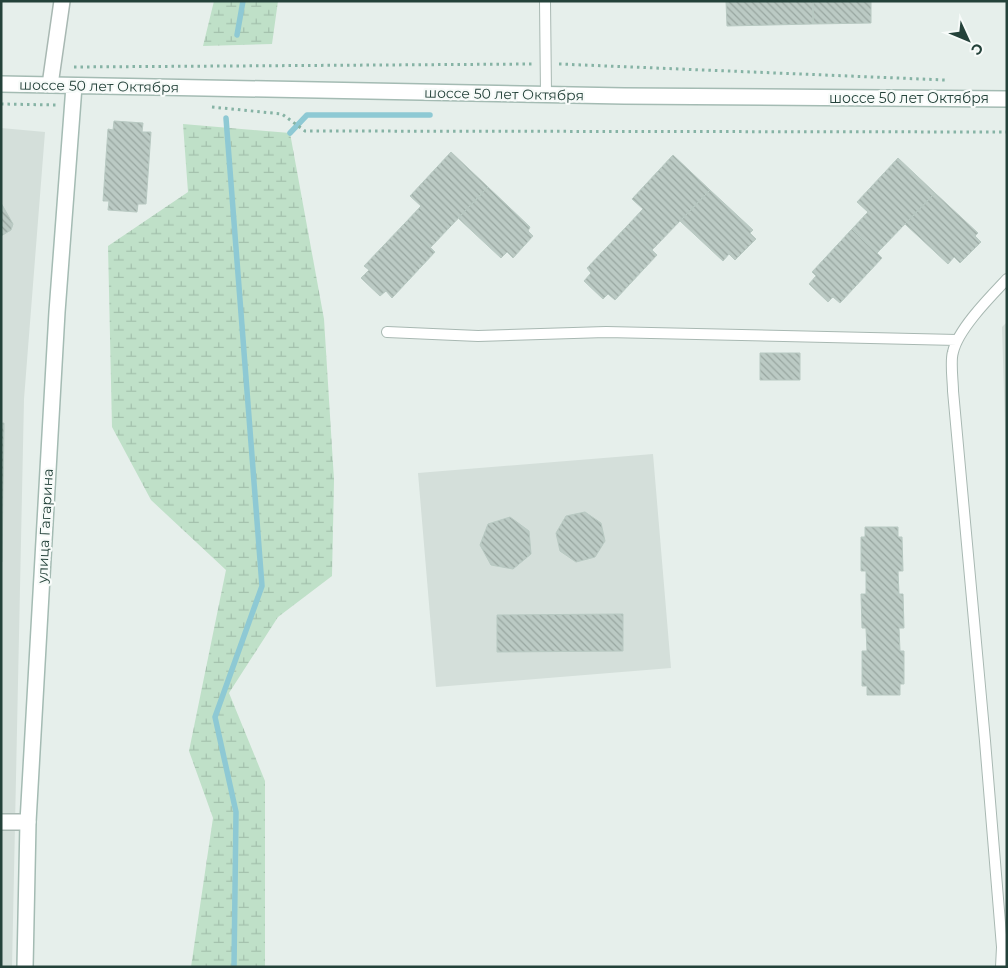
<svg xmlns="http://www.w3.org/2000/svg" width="1008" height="968" font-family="Montserrat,sans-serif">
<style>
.built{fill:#d4dfda}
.wetland{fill:url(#wetland-marsh)}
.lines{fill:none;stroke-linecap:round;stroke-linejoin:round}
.stream{stroke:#8ec9d4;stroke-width:5.5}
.building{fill:url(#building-back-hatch);stroke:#b8c9c2}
.lane-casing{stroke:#a8b8b2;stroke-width:12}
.street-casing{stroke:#a8b8b2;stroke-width:18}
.secondary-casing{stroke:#a4bbb3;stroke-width:18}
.path{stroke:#86b3a5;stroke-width:3;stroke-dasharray:2.5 4;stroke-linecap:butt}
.lane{stroke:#fff;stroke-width:10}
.street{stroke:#fff;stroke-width:15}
.secondary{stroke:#fff;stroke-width:15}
.labels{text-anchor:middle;stroke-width:4.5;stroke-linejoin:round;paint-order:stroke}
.street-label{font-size:14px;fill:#24423a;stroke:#f7fbf9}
</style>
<defs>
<pattern id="wetland-marsh" width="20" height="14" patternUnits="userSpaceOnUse" patternTransform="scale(1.25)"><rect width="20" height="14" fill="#bfe0c8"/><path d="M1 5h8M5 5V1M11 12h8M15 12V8" fill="none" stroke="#a4c1ad"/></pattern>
<pattern id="building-back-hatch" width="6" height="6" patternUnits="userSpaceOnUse" patternTransform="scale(1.25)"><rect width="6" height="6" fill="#bbcac4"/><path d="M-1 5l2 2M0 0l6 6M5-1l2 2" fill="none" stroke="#98a6a0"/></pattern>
</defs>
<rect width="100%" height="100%" fill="#e6efeb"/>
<path class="built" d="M1,128l44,4 -21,267 -12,568h-11z
M1007,322v169l-5,-164z
M653,454l18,214 -235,19 -18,-214z"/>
<path class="wetland" d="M214,1h64l-6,43 -69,2z
M183,124l107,9 34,186 10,161 -2,96 -54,41 -49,76 36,88v186h-74l22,-149 -24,-67 37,-181 -75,-70 -39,-73 -4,-181 80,-54z"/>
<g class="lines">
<path class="stream" d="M237,35l6,-34
M226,118l36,468 -47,131 21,95 -2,155
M290,133l17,-18h123"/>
</g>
<path class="building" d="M726,1h87v23l-86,2z
M813,1h58v22l-58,1z
M114,121l29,2 -1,9h9l-5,72h-8l-1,8 -29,-2 1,-9h-6l5,-72 5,1z
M451,152l37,35 -58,61 -25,-25 16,-17 -11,-10z
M673,155l37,35 -58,60 -25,-24 16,-17 -11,-10z
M898,158l37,35 -58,60 -25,-24 16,-17 -11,-10z
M488,187l42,40 -2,4 5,5 -20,22 -6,-6 -6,6 -43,-40z
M710,190l43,40 -3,3 6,6 -21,21 -6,-6 -6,7 -43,-40z
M935,193l43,40 -3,3 6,6 -21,21 -6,-6 -6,7 -43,-40z
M1,203l12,21 -2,6 -10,6z
M405,223l30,29 -43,46 -6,-7 -6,5 -19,-18 8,-8 -5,-4z
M627,226l30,29 -42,45 -7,-6 -5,5 -19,-18 7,-8 -4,-5z
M852,229l30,29 -42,45 -7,-6 -5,5 -19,-18 7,-8 -4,-4z
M760,353h40v27h-40z
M1,423h3l-2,139h-1z
M585,512l16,11 4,18 -10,16 -19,5 -16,-11 -4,-18 10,-17z
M510,517l19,14 2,23 -18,15 -22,-4 -11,-20 8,-21z
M865,527h33v10h4l1,34h-5l1,23h4l1,34h-5l1,23h4v33h-4v11h-33v-9h-5v-35h5l-1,-23h-4l-1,-34h5v-23h-5v-34h4z
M623,614v37l-126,1v-37z"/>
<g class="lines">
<defs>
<path id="lane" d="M545,1l1,94
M387,332l91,4 128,-4 351,8
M1001,967l1,-20 -17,-206 -32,-350c0,-10 -3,-30 0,-39 5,-23 38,-56 54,-73"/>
<path id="street" d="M50,85l12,-84
M1,822h27"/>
<path id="secondary" d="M1,84l623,12 383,3
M25,967l3,-145 29,-510 17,-226"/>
</defs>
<use href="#lane" class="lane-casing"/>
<use href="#street" class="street-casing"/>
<use href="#secondary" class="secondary-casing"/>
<path class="path" d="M559,64l386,16
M74,67l459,-3
M1,104l55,1
M212,107l70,7 23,17 702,1"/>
<use href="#lane" class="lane"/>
<use href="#street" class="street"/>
<use href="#secondary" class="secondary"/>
</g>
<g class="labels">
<g class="street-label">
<text transform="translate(99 86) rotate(1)" y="5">шоссе 50 лет Октября</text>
<text transform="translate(504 94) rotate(1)" y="5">шоссе 50 лет Октября</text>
<text x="909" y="103">шоссе 50 лет Октября</text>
<text transform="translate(45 526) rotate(-87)" y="5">улица Гагарина</text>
</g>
</g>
<rect width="1008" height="968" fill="none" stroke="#24423a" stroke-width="5"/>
<g transform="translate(968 40) rotate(134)" stroke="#f7fbf9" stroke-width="4" paint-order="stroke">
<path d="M0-4L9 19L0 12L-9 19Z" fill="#24423a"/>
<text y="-8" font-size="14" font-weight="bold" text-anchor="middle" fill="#24423a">С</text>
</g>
</svg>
